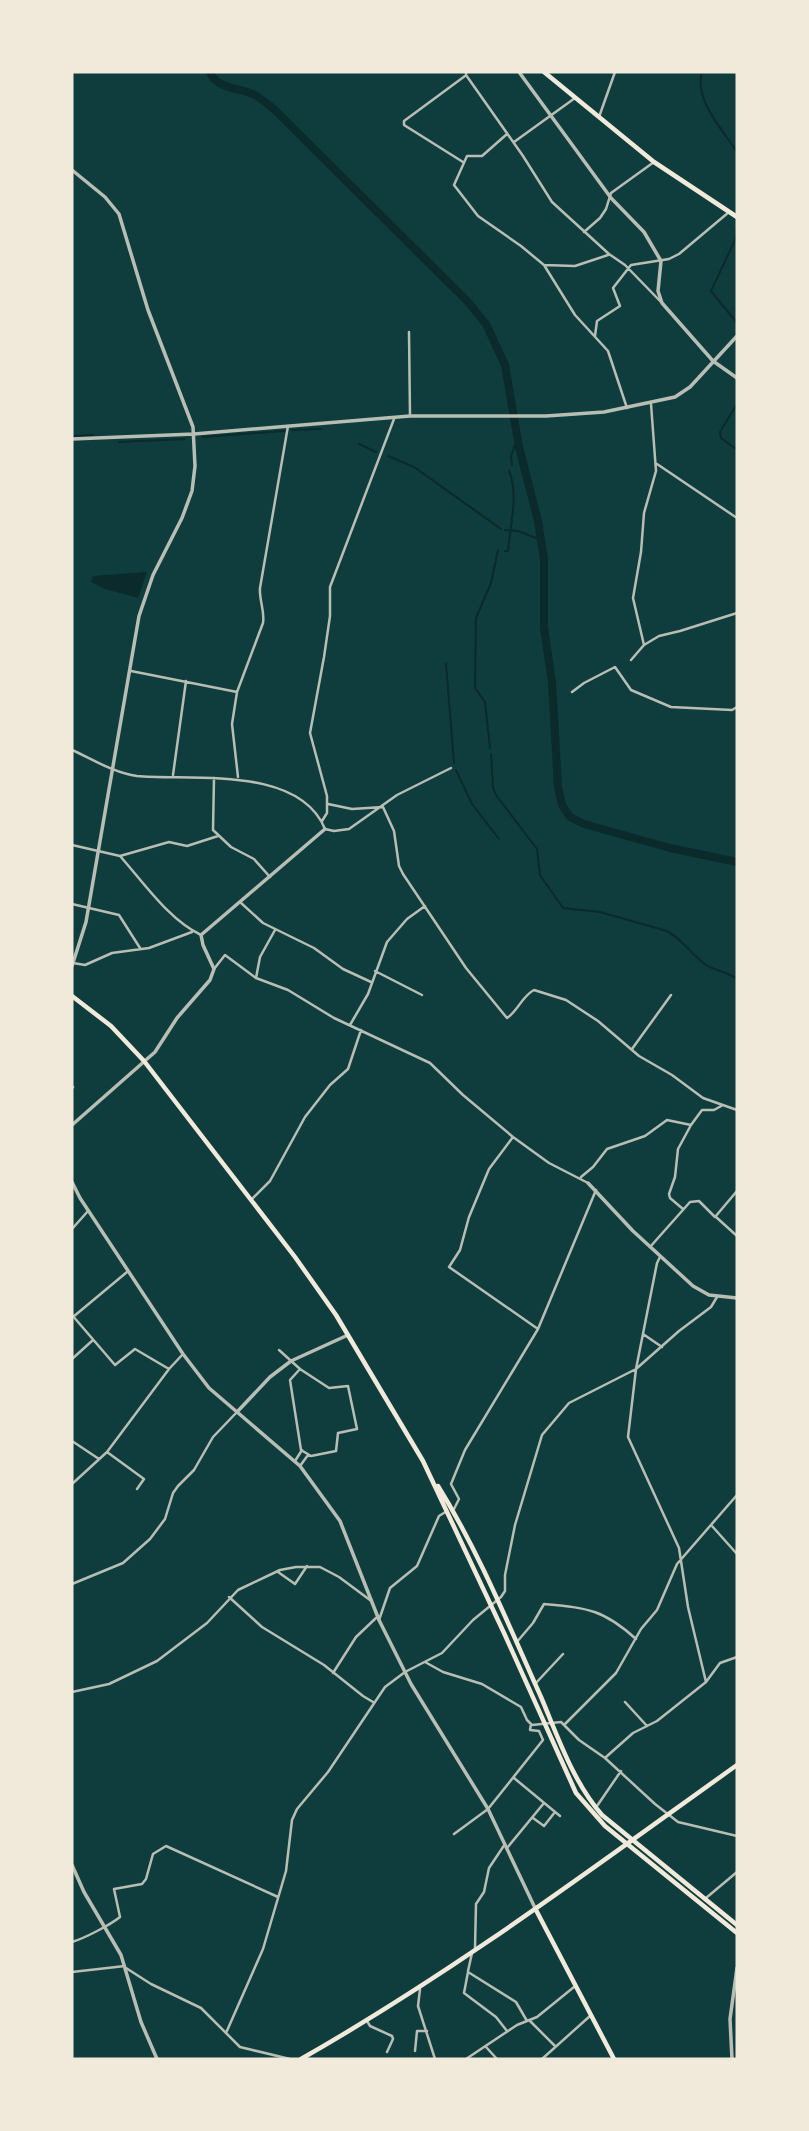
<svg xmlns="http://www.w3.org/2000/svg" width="809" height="2131" font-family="Montserrat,sans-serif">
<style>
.water{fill:#0a2a2b}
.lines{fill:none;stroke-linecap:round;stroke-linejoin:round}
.stream{stroke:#0a2a2b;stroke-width:2}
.river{stroke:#0a2a2b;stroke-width:8}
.minor{stroke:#b8beb3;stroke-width:2.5}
.tertiary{stroke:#b8beb3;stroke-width:3.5}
.secondary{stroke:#f1e9da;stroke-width:4.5}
.primary{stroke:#f1e9da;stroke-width:4.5}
.trunk{stroke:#f1e9da;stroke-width:4.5}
</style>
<rect width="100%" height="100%" fill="#0f3d3e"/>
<path class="water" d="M147,572l-9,26 -33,-9 -14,-7 2,-6z"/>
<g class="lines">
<path class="stream" d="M702,72c-8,28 20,57 35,80
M737,227l-2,13 -24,51 26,32
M737,404l-17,28 1,6 16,12
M292,430l29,-1
M72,436l21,-1
M203,437l82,-6
M119,442l66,-3
M359,444l17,8
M388,456l26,11 87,62
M512,465l-1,-9 6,-16
M505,530l13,1 21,8
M505,551h3c2,-25 11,-57 1,-80
M446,664l8,99
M490,748l-5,-46 -10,-14 1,-70 15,-35 7,-33
M491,754l2,34 3,7 41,54 3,26 23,33 37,4 67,19c15,8 25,24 39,34 10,6 22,7 31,14
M456,770l16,34 27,35"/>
<path class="river" d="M210,72c7,18 30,15 45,23 7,4 13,10 19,14l194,193 18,22 19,41 14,82 19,74 6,38v69l8,54 6,105 4,18 8,12 14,7 86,24 67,14"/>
<path class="minor" d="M466,72v3l57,81 29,46 57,52 16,11 36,37
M599,117l16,-45
M507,134l-25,22h-15l-13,29 24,31 43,30 23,19 31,50 33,36 19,57
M514,142l61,-44
M463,162l-59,-37v-4l61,-45
M584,232l16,-14 6,-9 5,-16 43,-31
M544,265l31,1 33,-11
M409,332l1,84
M595,336l2,-15 23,-15 -7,-18 18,-23 38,-6 10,-5 50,-42
M657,464l80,54
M644,645l-11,-47 8,-46 3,-39 12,-42 -5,-67
M631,660l13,-15 15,-9 21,-5 57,-18
M131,671l106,21
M572,692l12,-9 31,-16 16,23 40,17 61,3 5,-3
M72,750c20,9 42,23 65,26 54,5 162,-11 188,53l9,2 15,-2 48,-34 54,-27
M173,775l13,-94
M238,777l-6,-53 5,-32 26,-69c2,-12 -4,-23 -3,-35l28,-162
M214,778l-1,52 18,17 23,12 16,18
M328,804l24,5 31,-2 11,24 5,35 4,8 63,94 41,50c11,-7 15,-22 27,-28l32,10 32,21 41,35 33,19 31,23 34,12
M322,821l5,-8v-17l-17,-63 14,-76 6,-41v-29l64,-168
M72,845l48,11 49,-14 18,4 31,-10
M120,856c24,27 49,64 81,79
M240,902l23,21 51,25 29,21 28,13
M72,904l47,11 21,33
M73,963l12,2 27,-12 37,-5 43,-16
M214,969l11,-14 31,23 32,12 46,28 96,45 33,32 50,42 36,26 39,20
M375,971l47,24
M256,978l4,-21 15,-27
M350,1025l18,-31 19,-52 20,-23 18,-13
M632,1049l39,-54
M72,1088l1,-1
M513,1137l-24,32 -20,48 -9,33 -11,17 89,62
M581,1177l12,-10 14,-18 38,-13 22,-16 24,5 11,-15h12l9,-5
M251,1200l19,-19 35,-64 25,-32 18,-16 13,-39
M683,1209l-13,-11 -1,-4 6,-17 3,-28 13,-24
M716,1217l21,19
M72,1229l16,-18
M650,1247l40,-45 9,-1 16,16 22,-26
M660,1257l-3,6 -21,106 -8,68 51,111 9,59 18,75
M72,1315l43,50 20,-16 34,20
M73,1317l54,-45
M643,1334l19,13
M279,1350l21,19 29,19 19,-2 9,43 -19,4 -2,18 -25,5 -10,-6 -11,-70 10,-11
M72,1359l21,-19
M72,1441l27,18
M107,1452l37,27 -7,10
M295,1461l7,-11
M300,1466l8,-11
M72,1484l35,-32 62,-83 14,-15
M454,1509l5,-10 -8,-15 14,-34 73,-121 58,-139
M712,1526l25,28
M278,1572l17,12 12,-18
M72,1584l51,-21 27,-24 15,-20 8,-26 5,-7 16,-16 19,-33 24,-25
M229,1597l33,30 62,38 39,31 10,6
M379,1620l11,-32 27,-22 22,-50 8,-5
M516,1643l17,-20 11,-19c43,4 59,5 92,35
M425,1662l18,10 39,12 39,23 6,13 5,5 29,-3 18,18 26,18 50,46 23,18 59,14
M333,1673l23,-36 20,-19
M535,1684l28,-30
M72,1692l37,-8 48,-23 50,-38 31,-33 42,-20 16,-3h24l19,10 31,23
M625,1702l22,24
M564,1725l52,-52 25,-44 16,-19 20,-46 60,-69
M606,1757l27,-24 24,-12 49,-39 14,-19 17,-6
M514,1778l46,38
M597,1806l24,-35
M533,1818l11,8 11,-14
M454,1834l34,-25 55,-69 -4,-9 -9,-1 1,-6
M507,1848l37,-45
M706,1898l31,-26
M72,1942c13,-4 38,-17 48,-25l-6,-28 28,-5 4,-5 7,-25 13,-8 112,51
M475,1948l1,-44 8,-12 5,-24 16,-24
M126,1968l25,16 50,24 39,39 50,12
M468,1971l4,-18
M72,1972l53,-6
M420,1989l-2,17 17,53
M367,2021l3,5 22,10 1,3 -6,13
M530,2021l25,25
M507,2031l-11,-14 -32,-24 4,-21 48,30 11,19
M226,2033l37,-84 23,-78 6,-51 5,-11 31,-37 57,-85 20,-15 37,-19 31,-33 28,-23 4,-6v-16l10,-50 27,-90 27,-32 67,-34 43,-38 32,-24 6,-10
M486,2047l11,12
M415,2051l2,-20h10
M466,2059l51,-34 20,-8 37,-30
M542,2059l48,-43"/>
<path class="tertiary" d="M519,72l92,126 33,34 17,29 -3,30 4,12 51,58 24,17
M72,170l33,27 14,17 29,96 45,117 2,39 -3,25 -10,27 -29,57 -14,41 -53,306 -14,44
M72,439l122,-5 216,-18h136l58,-4 71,-15 15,-10 47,-51
M72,1125l83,-73 22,-34 33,-38 4,-11 -11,-24 -2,-10 124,-106
M72,1182l8,16 103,156 26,34 91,78 40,55 39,99 32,64 77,125 48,101
M588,1183l45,48 60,55 16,9 28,3
M237,1412l33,-35 21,-16 57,-26
M72,1865l12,27 37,63 20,67 16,37
M732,2059l-2,-40 7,-51"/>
<path class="secondary" d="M544,72l110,90 83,55
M536,1910l78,149"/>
<path class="primary" d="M72,996l39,30 33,35 151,196 41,58 87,146 81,172 72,160 29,33 132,107
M438,1486c41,66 71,140 103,211 17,40 32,85 61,118l135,110"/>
<path class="trunk" d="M301,2059c153,-87 293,-192 436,-294"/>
</g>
<rect width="809" height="2131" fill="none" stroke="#f1e9da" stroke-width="147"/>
</svg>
